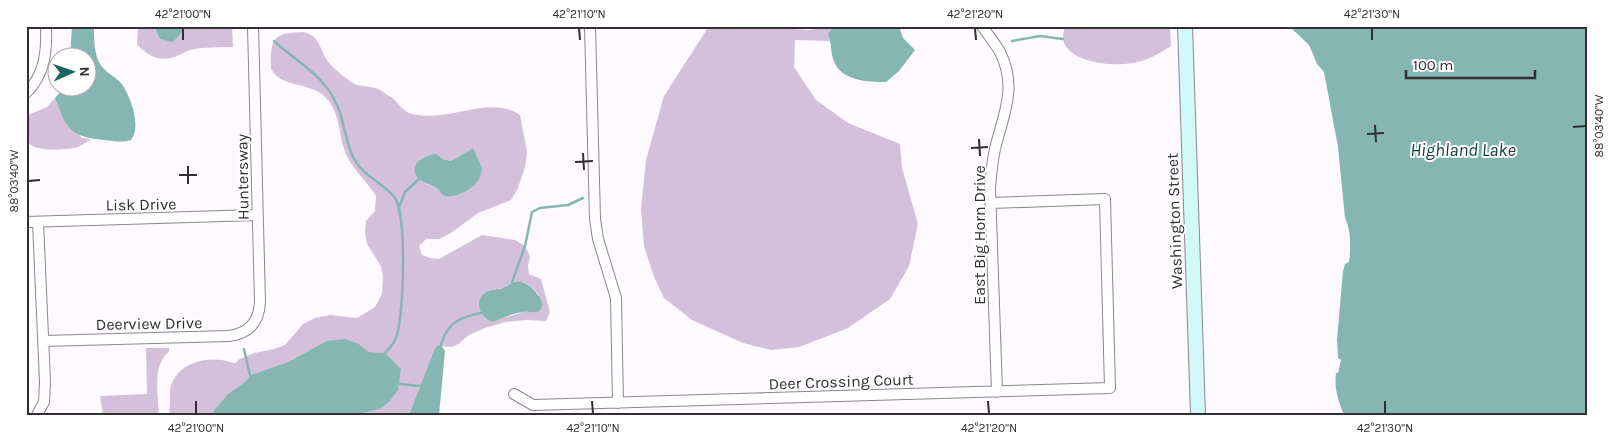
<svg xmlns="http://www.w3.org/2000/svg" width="1613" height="441" font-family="Karla,sans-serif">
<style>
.green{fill:#d4c0db;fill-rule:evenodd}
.water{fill:#85b6b2}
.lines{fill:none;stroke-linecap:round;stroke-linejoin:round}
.stream{stroke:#85b6b2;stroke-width:2.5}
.minor-casing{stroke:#8d8590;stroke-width:12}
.secondary-casing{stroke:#8d8590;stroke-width:16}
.minor{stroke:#fff;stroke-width:10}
.secondary{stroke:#d1f9f7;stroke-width:14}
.ticks{fill:none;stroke:#322e33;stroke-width:2}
.labels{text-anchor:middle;stroke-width:4;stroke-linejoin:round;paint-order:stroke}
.street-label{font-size:16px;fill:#322e33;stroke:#fff}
.water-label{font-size:18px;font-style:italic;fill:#12403e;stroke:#fff}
.neatline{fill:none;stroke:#322e33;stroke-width:2}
.ticks-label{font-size:12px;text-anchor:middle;fill:#322e33}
</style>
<rect width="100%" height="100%" fill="#fefaff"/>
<path class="green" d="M138,26h16l6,13 16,-2 9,-9 47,-2 1,21c-14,0 -30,0 -43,3 -4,1 -7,4 -11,5 -18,8 -29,2 -42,-10z
M709,26h83l2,3 15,1 25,-4 -6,8 3,7 -36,-1 -1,27 22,33 32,23 52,21 2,24 16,56 -9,42 -19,33 -42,29 -49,19 -28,3 -28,-7 -51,-23 -28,-22 -10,-21 -10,-31 -3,-37 5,-49 18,-64z
M1066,26h104l1,20c-8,5 -16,10 -24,13 -22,9 -64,7 -80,-11 -5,-6 -5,-15 -1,-22z
M303,32c17,3 17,19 26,31 4,5 21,19 26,21 8,3 16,2 23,5 4,2 9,6 13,8 7,5 12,15 21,17 37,9 78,-20 108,1l7,37 -2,15 -7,21 -7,12 -33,13 -27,20 -12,6h-13l-7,7 3,9 8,3 9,1 43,-24 33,5 10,6 5,10 -2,10 1,8 12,5 9,33 -4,9 -20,-1 -20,2 -21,6 -16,7 -11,9 -6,3 -15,-1 -3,4 -25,65h-54l25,-6 5,-56 -16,-1 -10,-8 -52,8 -19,10 -38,13 -5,7 -17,12 -14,16 -2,5h-43c1,-8 1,-16 1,-24 3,-24 29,-34 51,-31 5,0 9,3 15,3l2,-3 16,-7 20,-4 11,-4 18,-21 12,-6 15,-3 27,3 18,-11 7,-13 1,-17 -2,-11 -14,-22 -2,-12 1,-11 9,-10 1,-15c-9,-15 -25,-28 -31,-44 -6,-17 -5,-36 -16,-51 -16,-21 -46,-11 -58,-32 -1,-31 2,-36 32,-37zM473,148l4,34 -9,7 -25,6 -5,-7 -11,-4 12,-28 4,3 8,2zM517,281c11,2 15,6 22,14l-9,17h-7l-26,8 -9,-29 15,-3 9,-6z
M55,98l5,14 22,26 9,1c-4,3 -9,6 -13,8 -10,3 -43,5 -49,-4 -5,-7 -3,-18 -3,-27l21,-9z
M146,348h23v4c-17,12 -11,44 -10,63h-56l-3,-19 47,-2z"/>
<path class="water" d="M72,26h22c0,11 0,28 6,38 5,8 14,12 20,18 10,11 22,45 11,58 -9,3 -18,1 -27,0 -33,-3 -38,-11 -49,-42l9,-10h24v-30l-18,-1z
M154,26h53l-22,2 -12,14 -13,-3z
M834,26h65l4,12 12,12 -16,21 -13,11c-18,0 -45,-1 -52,-21 -4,-9 -2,-18 -6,-27z
M1289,26h298v389h-243c-6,-15 -10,-26 -8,-42h2l3,-13 -3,-2 -1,-18 6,-69 2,-7 4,-2c2,-14 2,-32 -4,-44l-7,-71 -14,-75 -7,-8 -8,-19z
M473,148l9,20c-1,4 -2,11 -5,14 -5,8 -26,18 -34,13 -3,-3 -4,-6 -8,-8 -5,-3 -13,-5 -17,-9 -11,-14 7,-23 18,-24l7,5 8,2z
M518,281c8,2 14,5 19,13 4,4 8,13 2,17 -5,3 -11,0 -16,1 -11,1 -21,7 -31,10 -12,-5 -20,-23 -4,-31 5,-2 11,-1 15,-3 6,-3 8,-6 15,-7z
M345,339l14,5 10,8 16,1 16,16 -3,21 -9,12 -9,7 -25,6h-143l2,-5 14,-16 17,-12 5,-7 38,-13 39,-21z
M441,345l4,6 -6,64h-30l25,-65 3,-4z"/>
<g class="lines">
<path class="stream" d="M274,41c24,22 49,33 63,64 8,17 8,38 17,54 10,18 31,25 41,39 12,17 9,120 1,140 -2,5 -7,11 -11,15
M1012,41l28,-5 23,3
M399,207l6,-15 14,-13
M512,282l13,-36 7,-34 8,-4 28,-3 15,-7
M441,345c6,-22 19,-28 40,-32
M244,349l6,26
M400,384l20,2"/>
<defs>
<path id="minor" d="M590,26l5,193 3,20 18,59 2,105
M982,26c6,9 13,17 18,26 18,36 3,63 -5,97 -3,13 -4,26 -5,39l7,204
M26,93c19,-18 21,-42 20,-67
M26,222l231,-7
M43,341l185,-5c20,-2 31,-13 32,-34l-7,-276
M514,394l19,11 577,-17 -5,-189 -114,4
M37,415l7,-13 1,-20 -7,-160"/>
<path id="secondary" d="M1185,26l13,389"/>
</defs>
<use href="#minor" class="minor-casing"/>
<use href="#secondary" class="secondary-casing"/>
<use href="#minor" class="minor"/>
<use href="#secondary" class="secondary"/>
</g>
<path class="ticks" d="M183,28v12M579,28l1,12M975,28l1,12M1372,28v12M1375,125l1,17M1573,127l13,-1M1367,134l17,-1M979,139l1,17M971,148l17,-1M583,153l1,17M575,162l18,-1M188,166v18M179,175h18M28,181l12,-1M196,401v13M592,401l1,13M988,401l1,13M1385,401v13"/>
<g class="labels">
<g class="street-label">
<text transform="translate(242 177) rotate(-91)" y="6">Huntersway</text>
<text transform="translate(141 204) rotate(-1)" y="6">Lisk Drive</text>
<text transform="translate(1174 221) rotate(-92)" y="6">Washington Street</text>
<text transform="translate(979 235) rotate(-90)" y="6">East Big Horn Drive</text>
<text transform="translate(149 323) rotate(-1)" y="6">Deerview Drive</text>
<text transform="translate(841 381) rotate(-2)" y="6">Deer Crossing Court</text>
</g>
<g class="water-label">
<text x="1463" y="156">Highland Lake</text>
</g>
</g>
<rect width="1613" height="441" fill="none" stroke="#ffffff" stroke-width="55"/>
<g transform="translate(72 72) rotate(88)"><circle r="24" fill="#ffffff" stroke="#adabad"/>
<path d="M0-4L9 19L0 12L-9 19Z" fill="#186662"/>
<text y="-8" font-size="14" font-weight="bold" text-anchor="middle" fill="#322e33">N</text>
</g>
<path d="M1406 70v8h129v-8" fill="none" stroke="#322e33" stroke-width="2.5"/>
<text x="1413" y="70" font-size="15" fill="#322e33" stroke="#ffffff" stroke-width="4" paint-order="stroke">100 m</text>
<rect x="28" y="28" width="1558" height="386" class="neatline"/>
<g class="ticks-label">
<text x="183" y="18">42°21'00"N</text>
<text x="579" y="18">42°21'10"N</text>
<text x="975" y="18">42°21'20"N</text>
<text x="1372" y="18">42°21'30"N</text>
<text transform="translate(1599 126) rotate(-90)" y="4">88°03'40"W</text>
<text transform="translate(14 181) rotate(-90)" y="4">88°03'40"W</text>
<text x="196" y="432">42°21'00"N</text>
<text x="593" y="432">42°21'10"N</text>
<text x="989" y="432">42°21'20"N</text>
<text x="1385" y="432">42°21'30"N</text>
</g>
</svg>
